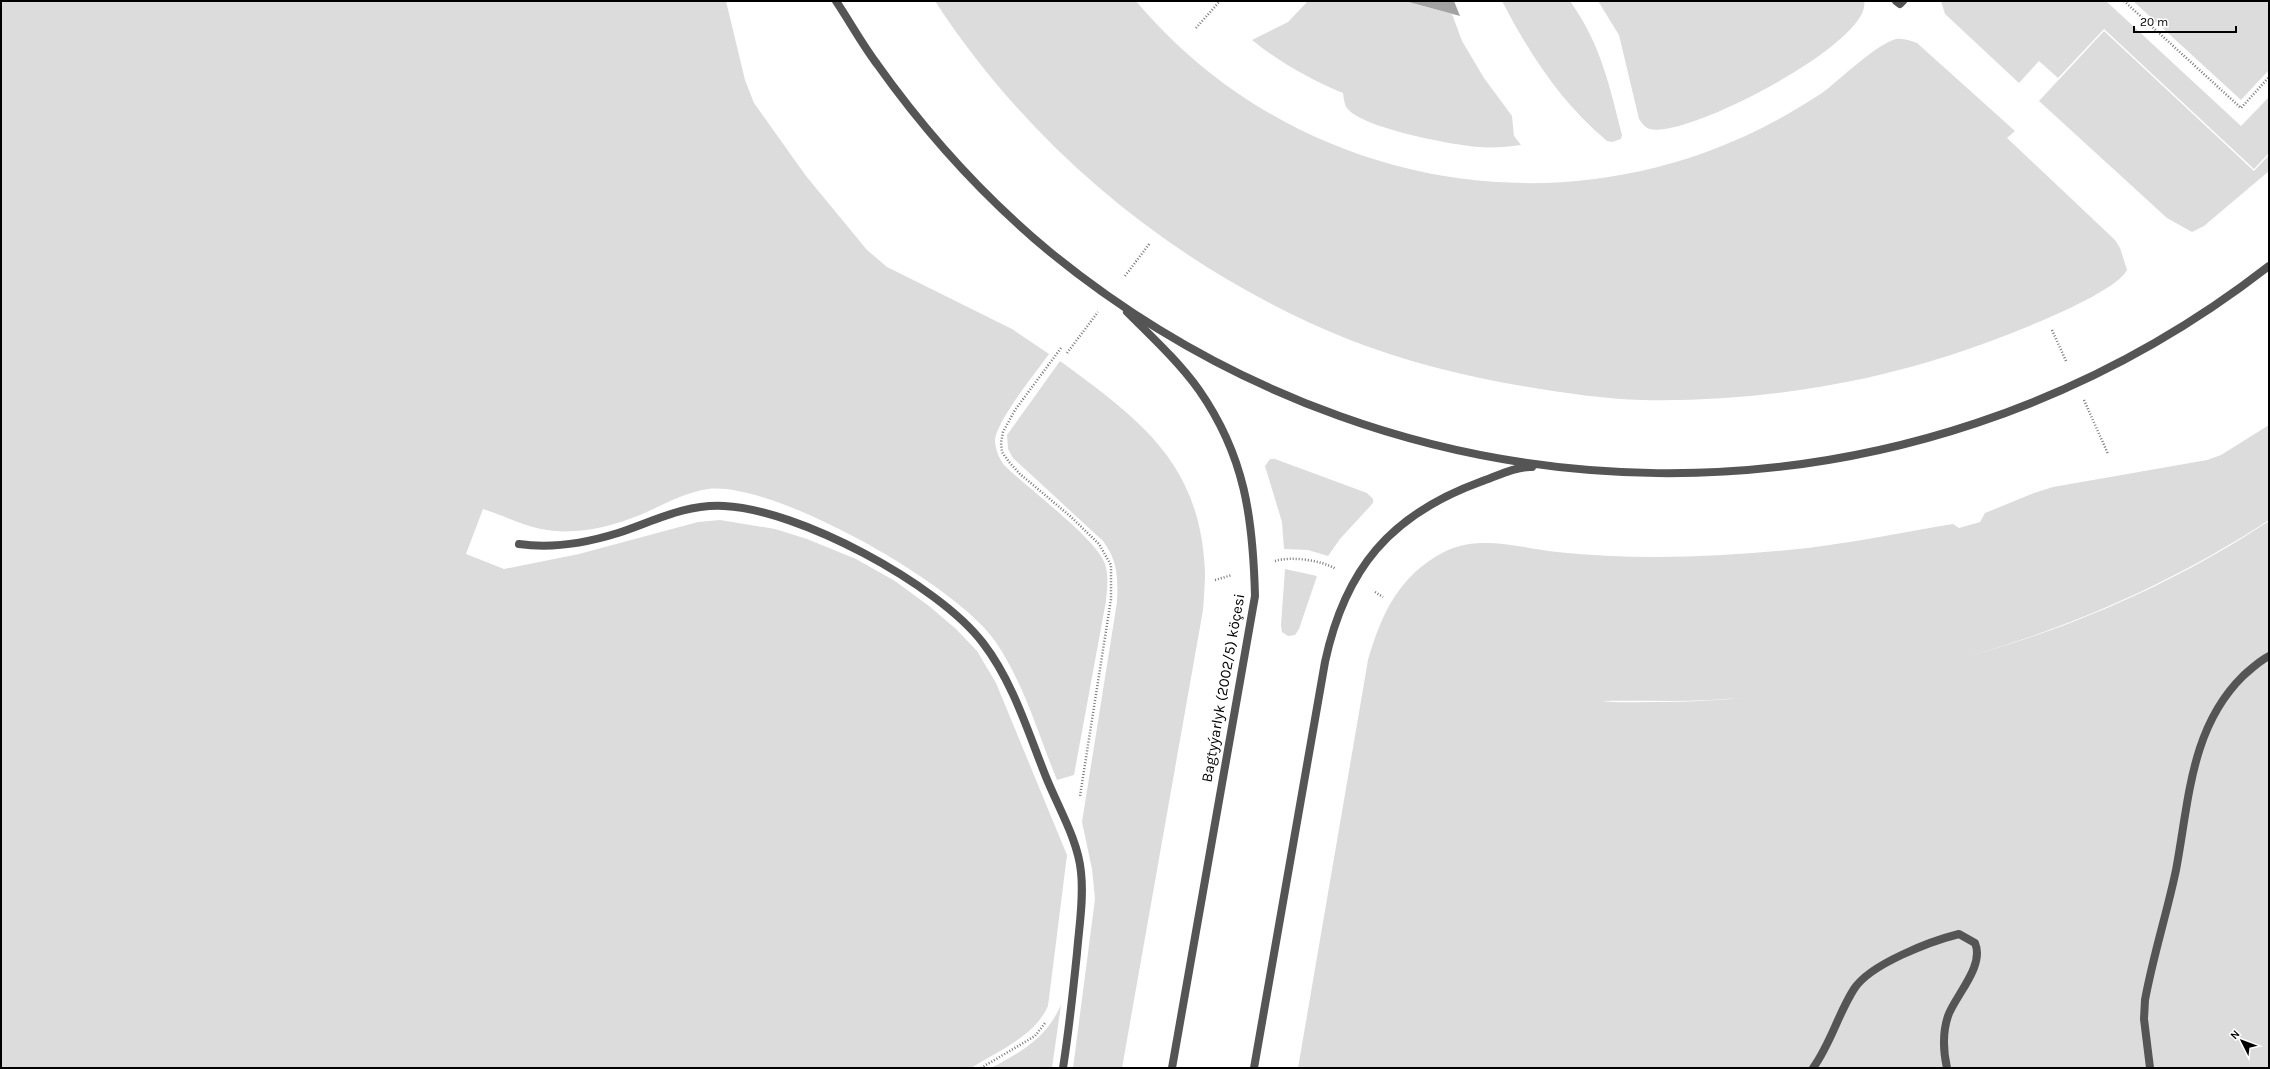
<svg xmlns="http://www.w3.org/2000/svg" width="2270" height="1069" font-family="Karla,sans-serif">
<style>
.green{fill:#dcdcdc}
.water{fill:#a3a3a3}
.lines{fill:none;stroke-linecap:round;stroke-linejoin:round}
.path{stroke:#777;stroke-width:2.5;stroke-dasharray:1 2;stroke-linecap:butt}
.service{stroke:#555;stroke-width:8}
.tertiary{stroke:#555;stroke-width:8}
.labels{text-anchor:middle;stroke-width:4;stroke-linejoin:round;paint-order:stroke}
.street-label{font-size:15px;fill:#000;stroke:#fff}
</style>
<rect width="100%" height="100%" fill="#fff"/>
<path class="green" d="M1,1h725l19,79 9,23 52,73 61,74 20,17 125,62 37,25c-12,17 -55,70 -54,88 1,9 4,16 9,23 23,23 92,73 101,99 4,12 2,25 1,37l-32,174 -17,5c-19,-46 -33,-97 -62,-139 -37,-55 -220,-160 -287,-152 -23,3 -47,17 -68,26 -30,12 -66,21 -99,14 -19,-4 -39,-14 -58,-20l-17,45 38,15 75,-15 119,-32 22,-2 55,9 32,10 49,20 39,22 34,25 27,23 21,22 19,32 71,172 -19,151c-14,31 -49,44 -77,62h-970z
M935,1h201c157,187 427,236 641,119 15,-8 31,-18 45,-27 19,-14 53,-48 74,-54 8,-1 15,2 21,4l98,88 -8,7 108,102 5,8 7,22c-15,28 -142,74 -176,85 -99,32 -204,47 -308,45 -39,-1 -77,-7 -115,-13 -60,-10 -122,-25 -178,-47 -169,-68 -316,-187 -415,-339z
M1308,1h97l47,13 10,27 22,37 28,38 2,20 7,9c-14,2 -29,3 -43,2 -25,-2 -117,-19 -131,-39 -3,-4 -3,-10 -4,-15 -32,-13 -64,-31 -91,-53l36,-18z
M1502,1h68c31,44 39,83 52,134l-1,4 -9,3 -5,-1c-46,-38 -78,-88 -105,-140z
M1598,1h266c10,40 -177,138 -214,128 -5,-1 -8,-6 -11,-10l-20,-84z
M1941,1h165l135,125 28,-29v56l-15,16 -150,-140 -46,49 -19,-17 -20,22 -74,-69z
M2133,1h136v69l-28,30z
M2104,31l150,140 15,-16v16l-65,55 -12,6 -25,-14 -128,-117z
M1060,361c80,59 140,101 145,210 0,13 -1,26 -2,39l-81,458h-49l22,-169 -3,-30 -10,-47 35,-220c1,-24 1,-41 -14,-61l-90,-83 -5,-9 -1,-14z
M2269,425v95c-165,108 -362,169 -558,180 -37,2 -74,0 -110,1 16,2 33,1 49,1 34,0 66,-1 99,-5 185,-18 364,-73 520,-176v547h-971l70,-408c13,-45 31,-85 76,-108 35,-18 76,-4 113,0 83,9 167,5 251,-4 48,-6 97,-16 145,-24l6,4 21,-6 5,-9 49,-20 19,-6 154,-27 14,-5z
M1270,459h5l92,34 6,6v4l-33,36 -12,17 -20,-6 -24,-1 -2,-27 -17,-56z
M1285,569l32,7 -18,53 -4,6 -7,1 -6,-4 -1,-7z
M1061,1005l-9,63h-61c32,-17 55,-30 70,-63z"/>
<path class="water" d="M1405,1h49l6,15z"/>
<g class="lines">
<path class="path" d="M2124,1l117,107 28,-31
M1196,28l24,-27
M1125,276l25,-33
M2052,330l14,31
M1061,348l-46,62 -12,22 -2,11 1,9 7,10 11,12 50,42 29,28 12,21v34l-31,197
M1067,353l31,-41
M2084,400l24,54
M1275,561c16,-5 46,-1 61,8
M1215,580l17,-5
M1375,592l8,5
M981,1068l54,-32 10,-13"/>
<path class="service" d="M1896,1l4,3 3,-3
M519,544c34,5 67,-1 99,-11 36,-12 67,-29 106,-27 74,3 214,78 259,137 30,39 45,89 63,134 12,30 32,63 35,95 3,27 -2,55 -4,81 -4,39 -8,77 -14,115
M1813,1068c18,-25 25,-54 41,-79 16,-25 77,-48 105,-55l16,9c10,23 -20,53 -27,73 -6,18 -5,34 -1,52
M2150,1068l-6,-49 1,-19c8,-44 22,-87 31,-130 13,-68 14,-142 67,-194 8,-7 16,-15 26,-20"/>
<path class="tertiary" d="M836,1c14,21 26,43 41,63 49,69 108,134 173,188 355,290 858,295 1219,14
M1127,312c25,25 52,50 72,78 46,66 54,128 56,206l-83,472
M1254,1068l71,-406c20,-93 65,-147 155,-180 15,-5 36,-16 52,-15"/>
</g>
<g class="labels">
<g class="street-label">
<text transform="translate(1223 688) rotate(-80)" y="5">Bagtyýarlyk (2002/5) köçesi</text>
</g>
</g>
<rect width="2270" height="1069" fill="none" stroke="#000000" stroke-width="4"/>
<g transform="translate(2242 1041) rotate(312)" stroke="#ffffff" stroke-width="3" paint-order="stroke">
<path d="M0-3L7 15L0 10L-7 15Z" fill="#000000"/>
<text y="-6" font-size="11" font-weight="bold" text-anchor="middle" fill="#000000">N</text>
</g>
<path d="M2134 26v6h102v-6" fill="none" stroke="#000000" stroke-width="2"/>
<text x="2140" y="26" font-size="12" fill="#000000" stroke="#ffffff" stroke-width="3" paint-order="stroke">20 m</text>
</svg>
